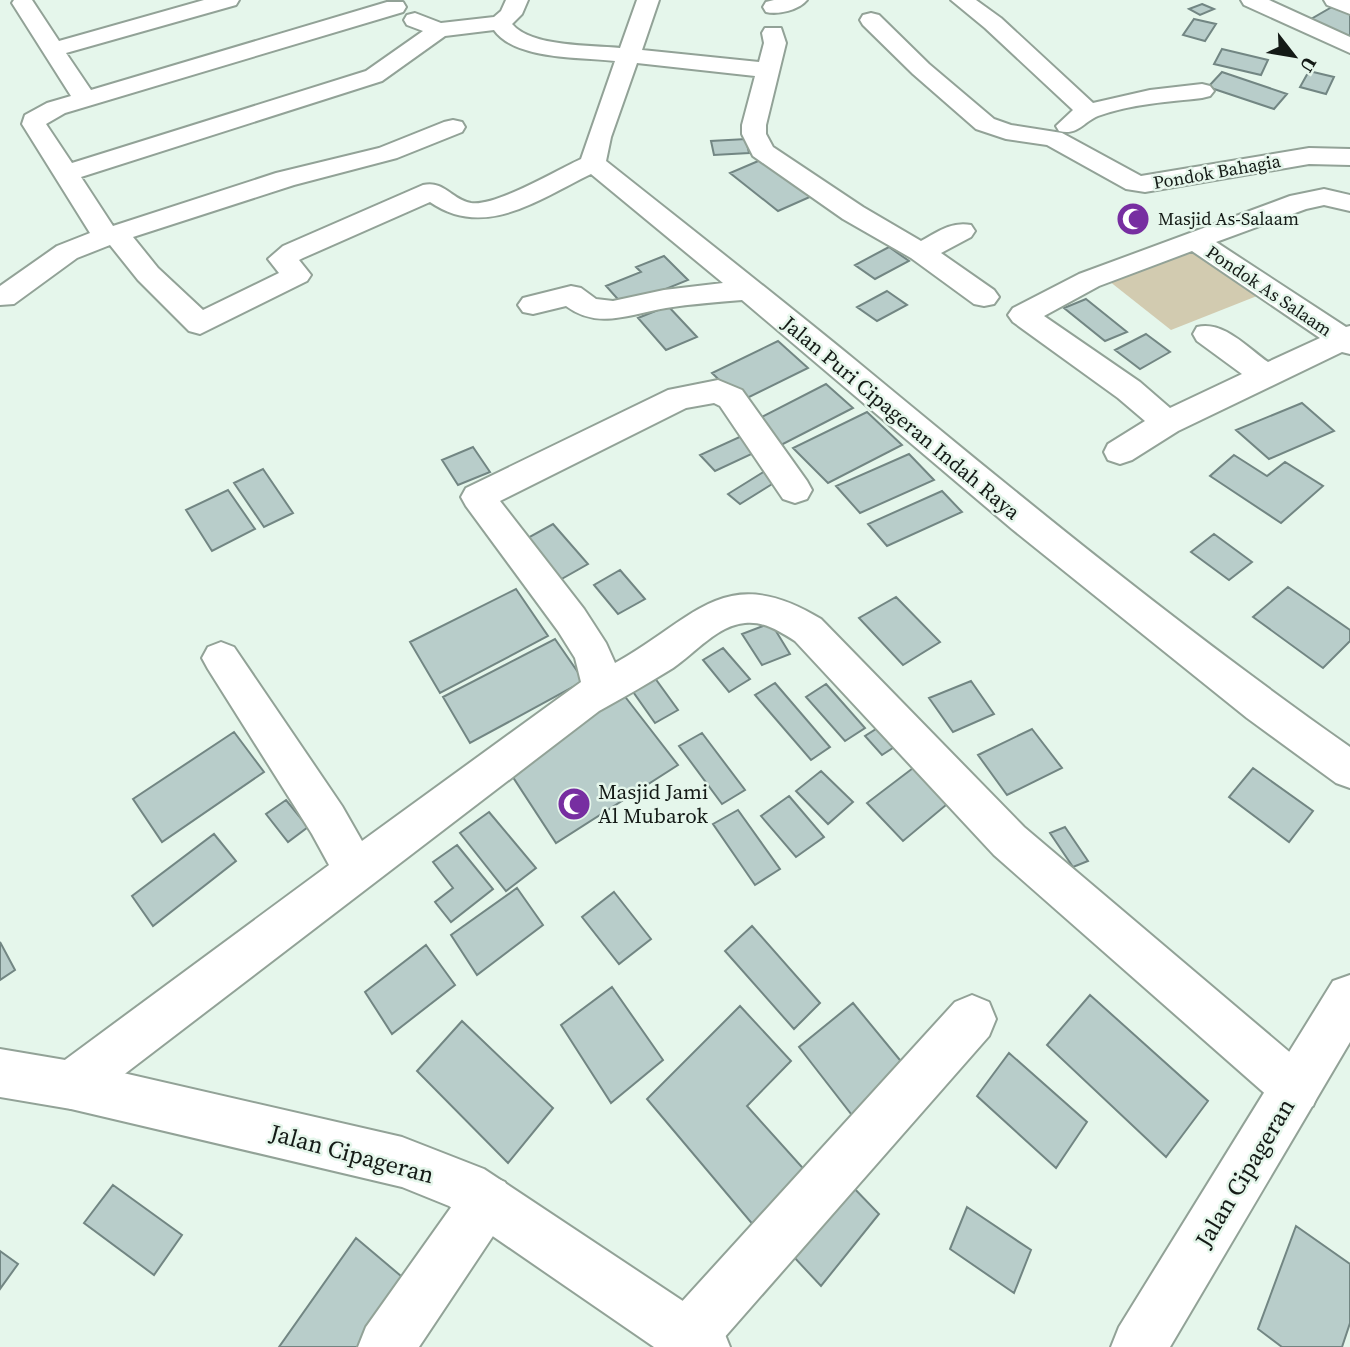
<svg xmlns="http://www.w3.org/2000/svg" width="1350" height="1347" font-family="'Source Serif 4',serif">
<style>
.green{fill:#d2cbb0}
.building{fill:#b8cdca;stroke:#728683;stroke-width:2}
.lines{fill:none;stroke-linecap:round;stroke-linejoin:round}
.street-casing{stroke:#92a297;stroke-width:4}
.secondary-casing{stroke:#92a297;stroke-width:4}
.street{fill:#fff;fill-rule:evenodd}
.secondary{fill:#fff;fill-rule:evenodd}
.labels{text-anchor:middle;stroke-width:5;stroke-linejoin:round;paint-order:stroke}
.far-street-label{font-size:18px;fill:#141a16;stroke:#e5f6eb}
.far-poi-label{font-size:18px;fill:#141a16;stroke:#e5f6eb;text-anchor:start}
.street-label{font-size:21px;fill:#141a16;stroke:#e5f6eb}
.poi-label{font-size:21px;fill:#141a16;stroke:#e5f6eb;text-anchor:start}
.near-street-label{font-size:24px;fill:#141a16;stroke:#e5f6eb}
</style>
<rect width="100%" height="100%" fill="#e5f6eb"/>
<path class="green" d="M1191,248l71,46 -91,36 -62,-49z"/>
<path class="building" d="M1202,4l12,5 -14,6 -11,-6z
M1337,4l13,5v33l-44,-20z
M1194,19l22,5 -11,17 -22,-6z
M1222,49l46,11 -7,15 -47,-11z
M1309,71l25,6 -8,17 -26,-7z
M1222,72l65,22 -13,15 -66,-22z
M746,139l3,14 -35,2 -3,-14z
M763,159l49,37 -34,15 -48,-38z
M889,247l20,14 -34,18 -20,-14z
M664,256l24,24 -64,26 -18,-20 35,-14 -5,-5z
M887,291l20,14 -30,16 -20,-14z
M1086,299l41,33 -22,9 -41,-33z
M668,306l29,31 -31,13 -28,-32z
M1146,334l24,18 -30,17 -25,-19z
M778,341l30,27 -67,33 -29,-28z
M826,384l27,24 -72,37 -25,-25z
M1302,403l32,28 -65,28 -33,-29z
M867,412l35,33 -74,38 -35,-35z
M744,435l14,16 -43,20 -15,-16z
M473,447l17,25 -32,13 -16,-25z
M909,454l25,26 -74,33 -24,-27z
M1234,455l33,21 18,-14 38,24 -42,37 -71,-47z
M263,469l30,44 -29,14 -30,-44z
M765,471l12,10 -37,23 -12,-10z
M228,490l27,39 -43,22 -26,-41z
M942,491l20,21 -75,34 -19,-22z
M553,524l35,40 -30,17 -34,-41z
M1214,534l38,28 -23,18 -38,-28z
M620,570l25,29 -27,15 -24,-29z
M1288,587l62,43v11l-27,27 -70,-51z
M516,589l32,47 -108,57 -30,-51z
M896,597l44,45 -37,23 -44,-47z
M771,623l19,31 -28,11 -20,-31z
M555,639l29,42 -114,62 -27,-46z
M723,648l27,31 -21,13 -26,-32z
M652,674l26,36 -23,13 -26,-37z
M971,681l23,33 -41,18 -24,-34z
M775,683l55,64 -19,13 -56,-65z
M826,684l39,44 -20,13 -39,-44z
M623,694l55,71 -122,78 -51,-78z
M887,722l18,18 -23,15 -17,-19z
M1032,729l30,39 -55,27 -29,-40z
M234,732l30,40 -102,70 -29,-43z
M702,733l43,57 -23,14 -43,-58z
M917,765l35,35 -49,41 -36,-38z
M1253,768l60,43 -24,31 -60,-45z
M821,771l32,31 -25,22 -32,-33z
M789,796l35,41 -28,20 -35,-41z
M286,800l22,27 -20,15 -22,-28z
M738,810l42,59 -25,16 -42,-61z
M489,812l47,56 -30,23 -46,-58z
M1065,827l23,34 -15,6 -23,-34z
M214,834l22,27 -83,65 -21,-30z
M457,845l36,44 -42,33 -16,-20 18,-14 -20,-26z
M517,888l26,37 -66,50 -26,-40z
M614,892l37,47 -32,25 -37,-47z
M752,926l68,77 -26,26 -69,-78z
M0,942l15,28 -15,10z
M426,945l29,40 -63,49 -27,-42z
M612,987l51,73 -52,43 -50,-78z
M1090,995l118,106 -42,56 -119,-112z
M853,1003l56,68 -54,48 -56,-72z
M740,1006l51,55 -44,45 63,70 -50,57 -113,-134z
M462,1021l91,87 -45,55 -91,-92z
M1009,1053l78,69 -31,46 -79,-72z
M850,1184l29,30 -58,72 -29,-31z
M113,1185l69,50 -28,40 -70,-52z
M967,1207l64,43 -17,43 -64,-44z
M1296,1226l54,38v59l-8,24h-60l-24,-18z
M356,1238l58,49 -40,60h-95z
M0,1251l18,13 -18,25z"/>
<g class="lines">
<defs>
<path id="street" d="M14,0h18l27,41 145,-41h35l-3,5 -170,48 25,37 296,-88h16l3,5 -3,5 -338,101 -19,11 26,39 294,-92 57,-40 -16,-6 -3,-5 3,-5 8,-2 26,10 53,-6 7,-6 5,-11h22l-6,14 -10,10c19,23 79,21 108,24l17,-48h22l-17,50 117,12 5,-19 -2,-10 3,-5h16l5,15 -20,82v9l7,13 90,60 58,34c16,-9 31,-20 50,-16l4,6 -4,6 -30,16 53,37 5,7 -5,7 -10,2 -10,-2 -63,-46 -68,-39 -90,-63 -11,-22v-9l13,-49 -118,-13 -26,74 -5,24c83,66 166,131 248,198 162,134 324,267 496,388v41l-14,-5 -89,-65 -235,-189 -270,-229c-25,2 -51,4 -76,8 -36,6 -68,22 -100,-2l-33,8 -10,-2 -5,-7 5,-7 48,-12 10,2 15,11 17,2 51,-11 59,-7 -132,-109c-52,25 -106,66 -161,28l-127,56 -4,2 12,15 -4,6 -107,53 -11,-3 -51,-51 -28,-35 -33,13 -63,46 -14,1v-19l57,-40 33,-13 -68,-109 3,-9 22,-12 24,-7 -59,-93zM494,30c21,30 87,27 121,31l-34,98c-24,11 -86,48 -110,44 -20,-4 -27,-23 -48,-18l-140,61 -15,13 11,14 -76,37 -45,-42 -25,-31 161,-52 103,-27 65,-26 3,-5 -3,-5 -9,-2 -9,2 -65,26 -103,25 -163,53 -32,-49 301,-96 63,-45z
M774,0h33c-8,10 -29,15 -41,12l-3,-5 3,-5z
M951,0h25l25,18 92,85 57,-13 52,-6 8,2 4,5 -4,5 -8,2c-34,4 -72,6 -104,18 -15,6 -20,20 -39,15l-3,-5 17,-16 -88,-82z
M1241,0h28l81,37v16l-106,-48z
M1324,0h26v14l-23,-9z
M871,13l8,2 50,49 65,55 17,6 51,8 79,43 168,-28 41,1v16l-41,-1 -164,28 -19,-3 -79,-44 -41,-6 -30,-10 -63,-55 -50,-49 -3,-5 3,-5z
M1324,189l26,6v16l-26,-6 -18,4 -90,33 130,85 4,-1v28l-8,-2 -164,79 -46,29 -12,4 -12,-4 -4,-8 4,-8 37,-23 -27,-23 -105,-76 -5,-7 5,-7 66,-34 211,-78zM1192,251l128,87 -52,24c-20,-14 -45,-42 -71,-35l-4,7 4,7 45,33 -72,34 -30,-26 -96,-66 55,-30z
M718,380l24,10 65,91 5,9 -5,9 -12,4 -12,-4 -63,-93 -6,-3 -28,5 -186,93 84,108 22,34 9,20c80,-44 109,-103 206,-44l203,208 289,245 7,17 -7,17 -17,7 -17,-7 -285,-251 -199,-214c-16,-10 -31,-20 -50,-18 -27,2 -50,30 -72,45 -24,15 -49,29 -74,43l-511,391 -17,7 -17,-7 -7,-17 7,-17 275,-203 -17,-31 -104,-165 -6,-11 6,-11 13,-5 13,5 108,159 20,35 219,-159 -6,-24 -17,-27 -92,-125 -5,-9 5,-9 202,-98z
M972,995l17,7 7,17 -7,17 -273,311h-53l-4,-9 8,-20 288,-316z
M487,1174l18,8 8,18 -8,18 -86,129h-61l8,-20 103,-145z"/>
<path id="secondary" d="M1350,975v67l-180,305h-59l8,-20 214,-346z
M0,1049l71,12 331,76 82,32 238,158 8,20h-76l-205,-141 -47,-19 -331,-78 -71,-12z"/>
</defs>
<use href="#street" class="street-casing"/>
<use href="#secondary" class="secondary-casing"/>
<use href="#street" class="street"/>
<use href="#secondary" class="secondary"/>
</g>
<defs>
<symbol id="mosque-disc" viewBox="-11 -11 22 22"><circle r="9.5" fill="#772ea1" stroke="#e5f6eb"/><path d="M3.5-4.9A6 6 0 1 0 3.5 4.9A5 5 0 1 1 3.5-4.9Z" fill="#fff"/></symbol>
</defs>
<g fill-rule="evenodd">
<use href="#mosque-disc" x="1114" y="200" width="38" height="38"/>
<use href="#mosque-disc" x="555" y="785" width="38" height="38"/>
</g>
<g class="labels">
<g class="far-street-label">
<text transform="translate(1217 172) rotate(-10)" y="6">Pondok Bahagia</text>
<text transform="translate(1269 291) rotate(34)" y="6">Pondok As Salaam</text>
</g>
<g class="far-poi-label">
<text x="1158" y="225">Masjid As-Salaam</text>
</g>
<g class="street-label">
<text transform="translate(901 418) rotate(40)" y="7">Jalan Puri Cipageran Indah Raya</text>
</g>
<g class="poi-label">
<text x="598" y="799">Masjid Jami<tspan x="598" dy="24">Al Mubarok</tspan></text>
</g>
<g class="near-street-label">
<text transform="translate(352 1154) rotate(15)" y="8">Jalan Cipageran</text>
<text transform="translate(1245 1173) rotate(-59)" y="8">Jalan Cipageran</text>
</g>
</g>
<g transform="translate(1294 56) rotate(121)" stroke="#e5f6eb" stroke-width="5" paint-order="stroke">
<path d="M0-5L12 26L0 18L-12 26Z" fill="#141a16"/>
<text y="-10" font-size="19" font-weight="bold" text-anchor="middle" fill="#141a16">U</text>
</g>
</svg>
